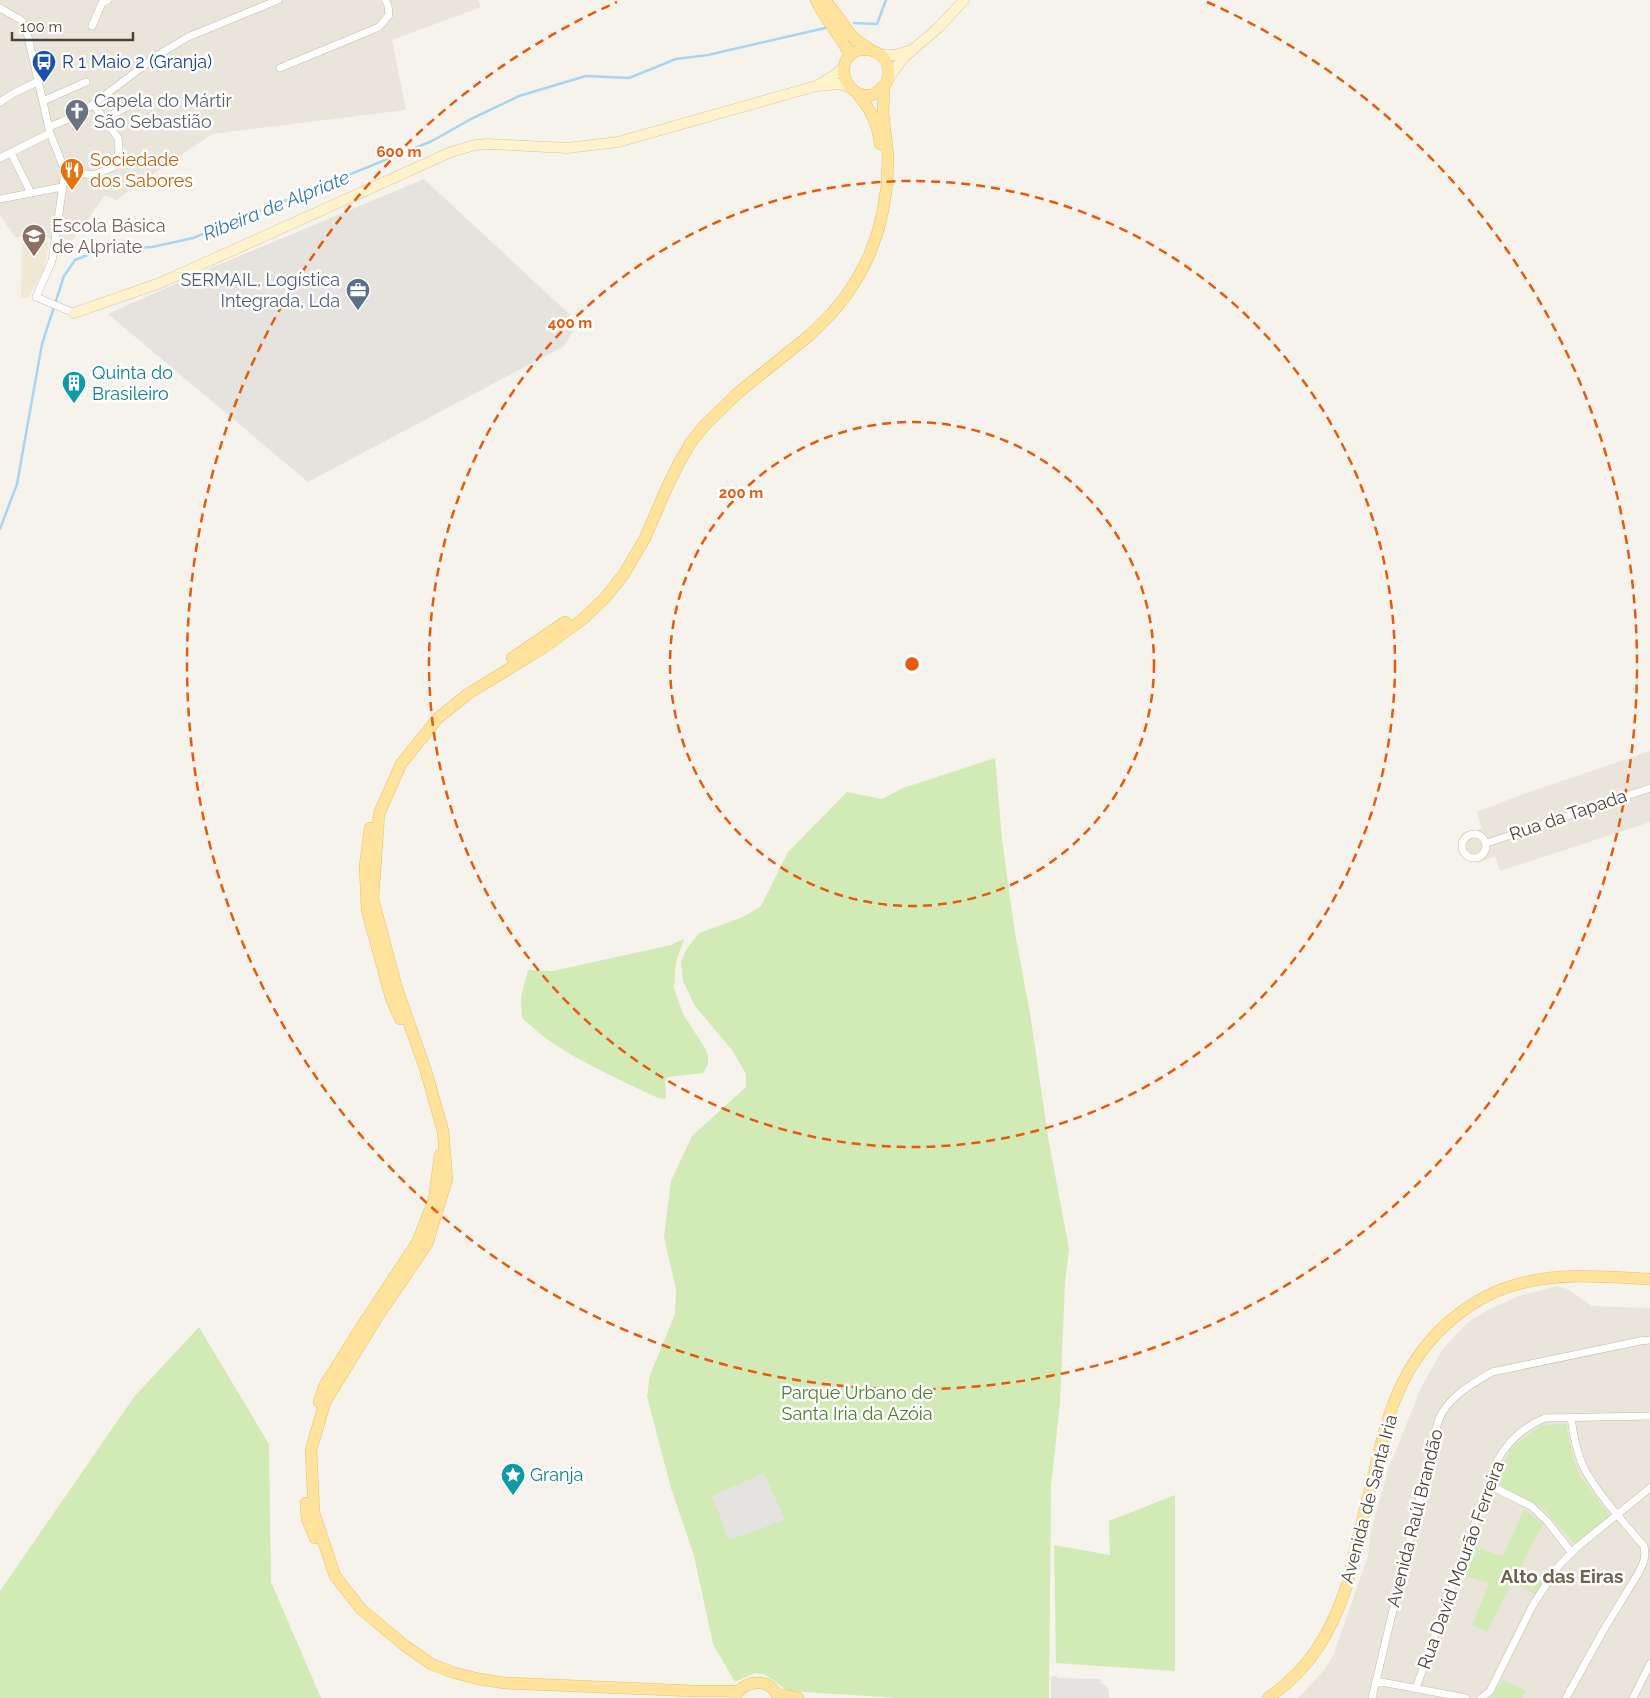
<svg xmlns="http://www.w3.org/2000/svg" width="1650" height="1698" font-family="Raleway,sans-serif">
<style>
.residential{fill:#eae5da}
.industrial{fill:#e6e2dd}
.education{fill:#efe8d6}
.green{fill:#d2eab5}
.parking{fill:#e5e3e0}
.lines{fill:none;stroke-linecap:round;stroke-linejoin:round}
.stream{stroke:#a9d4f2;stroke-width:2.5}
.street-casing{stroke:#c2bbae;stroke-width:8}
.secondary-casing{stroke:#d6c79b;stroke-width:11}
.primary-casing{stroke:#e6c16a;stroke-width:12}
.street{stroke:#fff;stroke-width:7}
.secondary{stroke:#fff3cd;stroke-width:10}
.primary{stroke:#ffe39c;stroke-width:11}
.ring{fill:none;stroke:#e8590c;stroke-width:2.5;stroke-dasharray:9 6}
.labels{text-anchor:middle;stroke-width:5;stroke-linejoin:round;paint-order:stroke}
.transit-label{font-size:18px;fill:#164399;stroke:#fff;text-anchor:start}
.worship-label{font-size:18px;fill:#5b616d;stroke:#fff;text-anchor:start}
.food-label{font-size:18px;fill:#c56008;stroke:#fff;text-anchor:start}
.education-label{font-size:18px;fill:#785e54;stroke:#fff;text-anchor:start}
.service-label{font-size:18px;fill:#4e5e75;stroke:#fff;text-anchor:end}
.culture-label{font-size:18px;fill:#0d838f;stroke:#fff;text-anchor:start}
.street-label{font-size:18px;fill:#4b4439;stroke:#fff}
.park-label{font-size:18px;fill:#4a7f2a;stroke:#fff}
.water-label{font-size:19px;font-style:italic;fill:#2e7ab2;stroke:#fff}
.neighbourhood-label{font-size:19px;font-weight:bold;fill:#6e6250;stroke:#fff}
.centre{fill:#e8590c;stroke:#fff;stroke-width:2.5}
.ring-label{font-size:15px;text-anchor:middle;font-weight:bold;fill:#e8590c;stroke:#fff;stroke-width:5;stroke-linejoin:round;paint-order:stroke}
</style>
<rect width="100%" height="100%" fill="#f6f3ec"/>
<path class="residential" d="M0,0h478l3,7 -89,33 14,70 -194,24 -96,66 -11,-5 -32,45 -58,-3 -15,-22z
M1650,751v71l-150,49 -5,-15 -17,7 -10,-2 -8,-8 -2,-12 5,-9 19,-3 -5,-17 41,-16z
M1557,1286l10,3 25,17 58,2v390h-352l20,-21 10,-13 6,-11 34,-97 2,-21 18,-65 33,-82 21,-38 25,-27 21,-13 31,-14z"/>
<path class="industrial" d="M424,179l145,135 4,17 -9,15 -256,136 -200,-168 98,-44z"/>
<path class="education" d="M22,238l27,5 -5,27 -16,28 -7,-1z"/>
<path class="green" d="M995,758l7,82 13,93 15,80 18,124 21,112 -4,33 -5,121 -9,83 -2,212h-152l-109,-7 -24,-17 -9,-1 -20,9 -22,-38 -19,-88 -23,-68 -24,-92 3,-21 25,-61 1,-25 -12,-52 7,-56 21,-45 54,-49v-13l-14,-24 -37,-44 -12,-25 -2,-19 5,-12 13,-17 44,-16 18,-11 27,-54 59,-60 35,7 21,-11z
M684,939l-8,23 -2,26 9,26 22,34 3,7v9l-5,9 -35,4 -3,4 1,18 -8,-1c-47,-23 -98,-43 -136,-80l-1,-21 7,-27 25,1 118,-26z
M199,1327l70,117 2,138 50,116h-321v-107l134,-194z
M1566,1424l8,38 6,14 32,42 -37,26 -31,-35 -43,-23 -5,-4 14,-33 31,-24z
M1175,1495v176l-119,-8 -2,-118 56,10 -1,-34z
M1524,1509l20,16 -5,6 -18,35 24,16 -8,13 -25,-13 -25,50 -15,-7 17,-42 -28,-8 10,-29 32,10z
M1503,1680l23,11 -4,7h-32z"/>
<path class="parking" d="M764,1473l21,47 -56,20 -17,-44z
M1051,1676h6v2l43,1 1,5 4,1 4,5v8h-58z"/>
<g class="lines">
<path class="stream" d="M854,23l23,1 9,-24
M0,529l17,-45 25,-140 22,-68 11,-16 25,-10 52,-3 41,-9 239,-97 39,-22 48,-23 67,-20 43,2 47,-19 32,-4 117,-27"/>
<defs>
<path id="street" d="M0,8l21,12 5,8 24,105 15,38
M92,26l10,-23 6,-3
M280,68l99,-41 10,-12 -1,-10 -3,-5
M43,101l43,-19
M0,102l14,-9 25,-12
M104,119c9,-6 18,-9 27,-14
M49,127l31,-13 78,-59 30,-18 90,-37
M11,153l20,40
M0,158l50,-25
M65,171l-13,90 -16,36 38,16
M65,171l28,4 20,-8 6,-16 -1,-13 -25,-34
M0,199l62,-12
M1462 846a12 12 0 1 1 24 0a12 12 0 1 1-24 0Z
M1487,843l163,-55
M1489,1485l42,21 16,15 25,32
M1376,1681l90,17
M1416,1688l81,-227c11,-20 26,-34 48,-43l105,-2
M1372,1698l60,-252c2,-9 4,-18 7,-27 9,-22 33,-35 53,-47l148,-31 10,-1
M1481,1698l9,-7 43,-86 23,-36 20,-21 74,-60
M1566,1698l37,-67 36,-59c5,-9 7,-16 5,-26 -19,-22 -49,-55 -61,-80 -7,-16 -10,-32 -12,-49
M1633,1698l17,-34"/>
<path id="secondary" d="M881,55h13l15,-4
M888,79l15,-21 36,-31 25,-27
M820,84l16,-10 8,-7
M74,313l86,-30 291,-131 24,-7 13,-1 79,4 51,-6 198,-56 23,-2 10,3"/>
<path id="primary" d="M816,0c9,20 25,36 34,55
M824,0c12,11 18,25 28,36 6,6 13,10 19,14 3,2 8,3 10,5 8,7 10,20 5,28 -4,5 -9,11 -15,12 -27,4 -39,-37 -12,-45 4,0 8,0 12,0
M856,92c14,16 22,31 24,52
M512,658l53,-36
M370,828l-5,38 2,44 24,88 9,21
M319,1402l6,-17 39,-62 53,-80 17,-43 6,-45
M306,1503l1,16 8,19
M738,1691h-44l-189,-8 -26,-4 -24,-6 -24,-9 -27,-19 -43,-36 -26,-33 -21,-63 -3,-63 14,-48 51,-83 51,-75 20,-65 -4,-48 -17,-60 -29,-82 -24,-90 6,-85 22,-50 37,-46 30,-24 78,-48 37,-27 22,-21 19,-24 10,-17 11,-19 23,-53 11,-22 12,-21 14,-17 34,-33 71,-57 22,-22 13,-16 12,-18 12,-23 9,-25 5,-21 4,-25 1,-29 -5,-43 1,-27
M777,1694l21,4
M735,1696c10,-17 36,-19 43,2
M1268,1698c42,-29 63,-65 79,-113 8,-35 16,-69 25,-103 8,-35 16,-72 33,-104 23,-45 67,-83 117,-95 42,-11 86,-6 128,-4"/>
</defs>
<use href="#street" class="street-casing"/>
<use href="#secondary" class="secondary-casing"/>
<use href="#primary" class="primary-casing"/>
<use href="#street" class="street"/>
<use href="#secondary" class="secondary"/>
<use href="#primary" class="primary"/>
</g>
<g class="ring">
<circle cx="912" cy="664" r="242"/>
<circle cx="912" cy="664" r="483"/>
<path d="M1207 2A725 725 0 1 1 617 2"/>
</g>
<defs>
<symbol id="bus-pin" viewBox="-11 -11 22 30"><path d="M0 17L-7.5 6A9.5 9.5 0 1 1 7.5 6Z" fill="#1a4fb4" stroke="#fff"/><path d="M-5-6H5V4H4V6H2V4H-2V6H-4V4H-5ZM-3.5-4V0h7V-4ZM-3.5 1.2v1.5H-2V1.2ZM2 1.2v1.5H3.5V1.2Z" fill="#fff"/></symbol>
<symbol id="church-pin" viewBox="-11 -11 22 30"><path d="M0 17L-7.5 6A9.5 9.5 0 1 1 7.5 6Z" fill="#6b7280" stroke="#fff"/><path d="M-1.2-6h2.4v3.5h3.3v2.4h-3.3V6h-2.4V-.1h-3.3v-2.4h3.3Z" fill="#fff"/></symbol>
<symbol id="restaurant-pin" viewBox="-11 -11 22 30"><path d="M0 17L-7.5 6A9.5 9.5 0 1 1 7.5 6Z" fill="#e8710a" stroke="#fff"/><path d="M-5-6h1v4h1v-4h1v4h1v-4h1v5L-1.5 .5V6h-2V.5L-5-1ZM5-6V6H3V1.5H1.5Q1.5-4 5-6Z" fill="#fff"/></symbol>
<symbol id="school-pin" viewBox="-11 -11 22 30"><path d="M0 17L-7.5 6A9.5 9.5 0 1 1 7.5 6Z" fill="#8d6e63" stroke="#fff"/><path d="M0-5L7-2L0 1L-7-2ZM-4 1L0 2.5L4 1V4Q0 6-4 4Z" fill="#fff"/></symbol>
<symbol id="office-pin" viewBox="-11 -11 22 30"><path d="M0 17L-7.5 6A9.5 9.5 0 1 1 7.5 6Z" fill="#5c6f8a" stroke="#fff"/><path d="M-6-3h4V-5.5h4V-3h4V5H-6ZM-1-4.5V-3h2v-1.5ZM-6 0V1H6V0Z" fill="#fff"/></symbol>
<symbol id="building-pin" viewBox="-11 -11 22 30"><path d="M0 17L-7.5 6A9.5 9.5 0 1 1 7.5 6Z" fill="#0f9aa8" stroke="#fff"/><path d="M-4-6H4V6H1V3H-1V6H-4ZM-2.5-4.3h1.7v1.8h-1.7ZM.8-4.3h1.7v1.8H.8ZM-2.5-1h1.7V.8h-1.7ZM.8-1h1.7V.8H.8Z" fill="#fff"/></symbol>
<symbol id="sight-pin" viewBox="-11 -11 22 30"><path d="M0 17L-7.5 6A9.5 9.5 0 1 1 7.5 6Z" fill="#0f9aa8" stroke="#fff"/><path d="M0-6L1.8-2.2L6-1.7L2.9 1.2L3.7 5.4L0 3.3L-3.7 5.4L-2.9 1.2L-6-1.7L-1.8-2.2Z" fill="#fff"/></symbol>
</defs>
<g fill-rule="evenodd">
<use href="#bus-pin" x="30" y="48" width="28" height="38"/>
<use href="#church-pin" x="63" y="97" width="28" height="38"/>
<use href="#restaurant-pin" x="58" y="156" width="28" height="38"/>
<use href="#school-pin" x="20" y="222" width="28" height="38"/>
<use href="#office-pin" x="344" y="276" width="28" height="38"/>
<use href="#building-pin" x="60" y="369" width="28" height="38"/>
<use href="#sight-pin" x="499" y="1461" width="28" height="38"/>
</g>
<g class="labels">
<g class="transit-label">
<text x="62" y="68">R 1 Maio 2 (Granja)</text>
</g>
<g class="worship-label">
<text x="94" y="107">Capela do Mártir<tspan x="94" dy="21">São Sebastião</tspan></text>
</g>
<g class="food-label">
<text x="90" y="166">Sociedade<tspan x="90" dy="21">dos Sabores</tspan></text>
</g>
<g class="education-label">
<text x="52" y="232">Escola Básica<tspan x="52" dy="21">de Alpriate</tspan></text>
</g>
<g class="service-label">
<text x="340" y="286">SERMAIL, Logística<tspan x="340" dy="21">Integrada, Lda</tspan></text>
</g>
<g class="culture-label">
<text x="92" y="379">Quinta do<tspan x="92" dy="21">Brasileiro</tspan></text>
<text x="530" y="1481">Granja</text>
</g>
<g class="street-label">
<text transform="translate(1568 815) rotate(-19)" y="6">Rua da Tapada</text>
<text transform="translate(1369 1499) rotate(-75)" y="6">Avenida de Santa Iria</text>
<text transform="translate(1415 1518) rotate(-76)" y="6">Avenida Raúl Brandão</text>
<text transform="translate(1461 1565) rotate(-70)" y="6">Rua David Mourão Ferreira</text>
</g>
<g class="park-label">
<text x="857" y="1399">Parque Urbano de<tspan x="857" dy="21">Santa Iria da Azóia</tspan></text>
</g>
<g class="water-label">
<text transform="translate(276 205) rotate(-22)" y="7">Ribeira de Alpriate</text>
</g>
<g class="neighbourhood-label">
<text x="1562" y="1583">Alto das Eiras</text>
</g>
</g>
<circle cx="912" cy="664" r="8" class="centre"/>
<g class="ring-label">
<text x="399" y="157">600 m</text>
<text x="570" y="328">400 m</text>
<text x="741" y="498">200 m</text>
</g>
<path d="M12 32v8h121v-8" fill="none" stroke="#4b4439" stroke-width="2.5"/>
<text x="20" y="32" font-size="15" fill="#4b4439" stroke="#ffffff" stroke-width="4" paint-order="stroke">100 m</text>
</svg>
